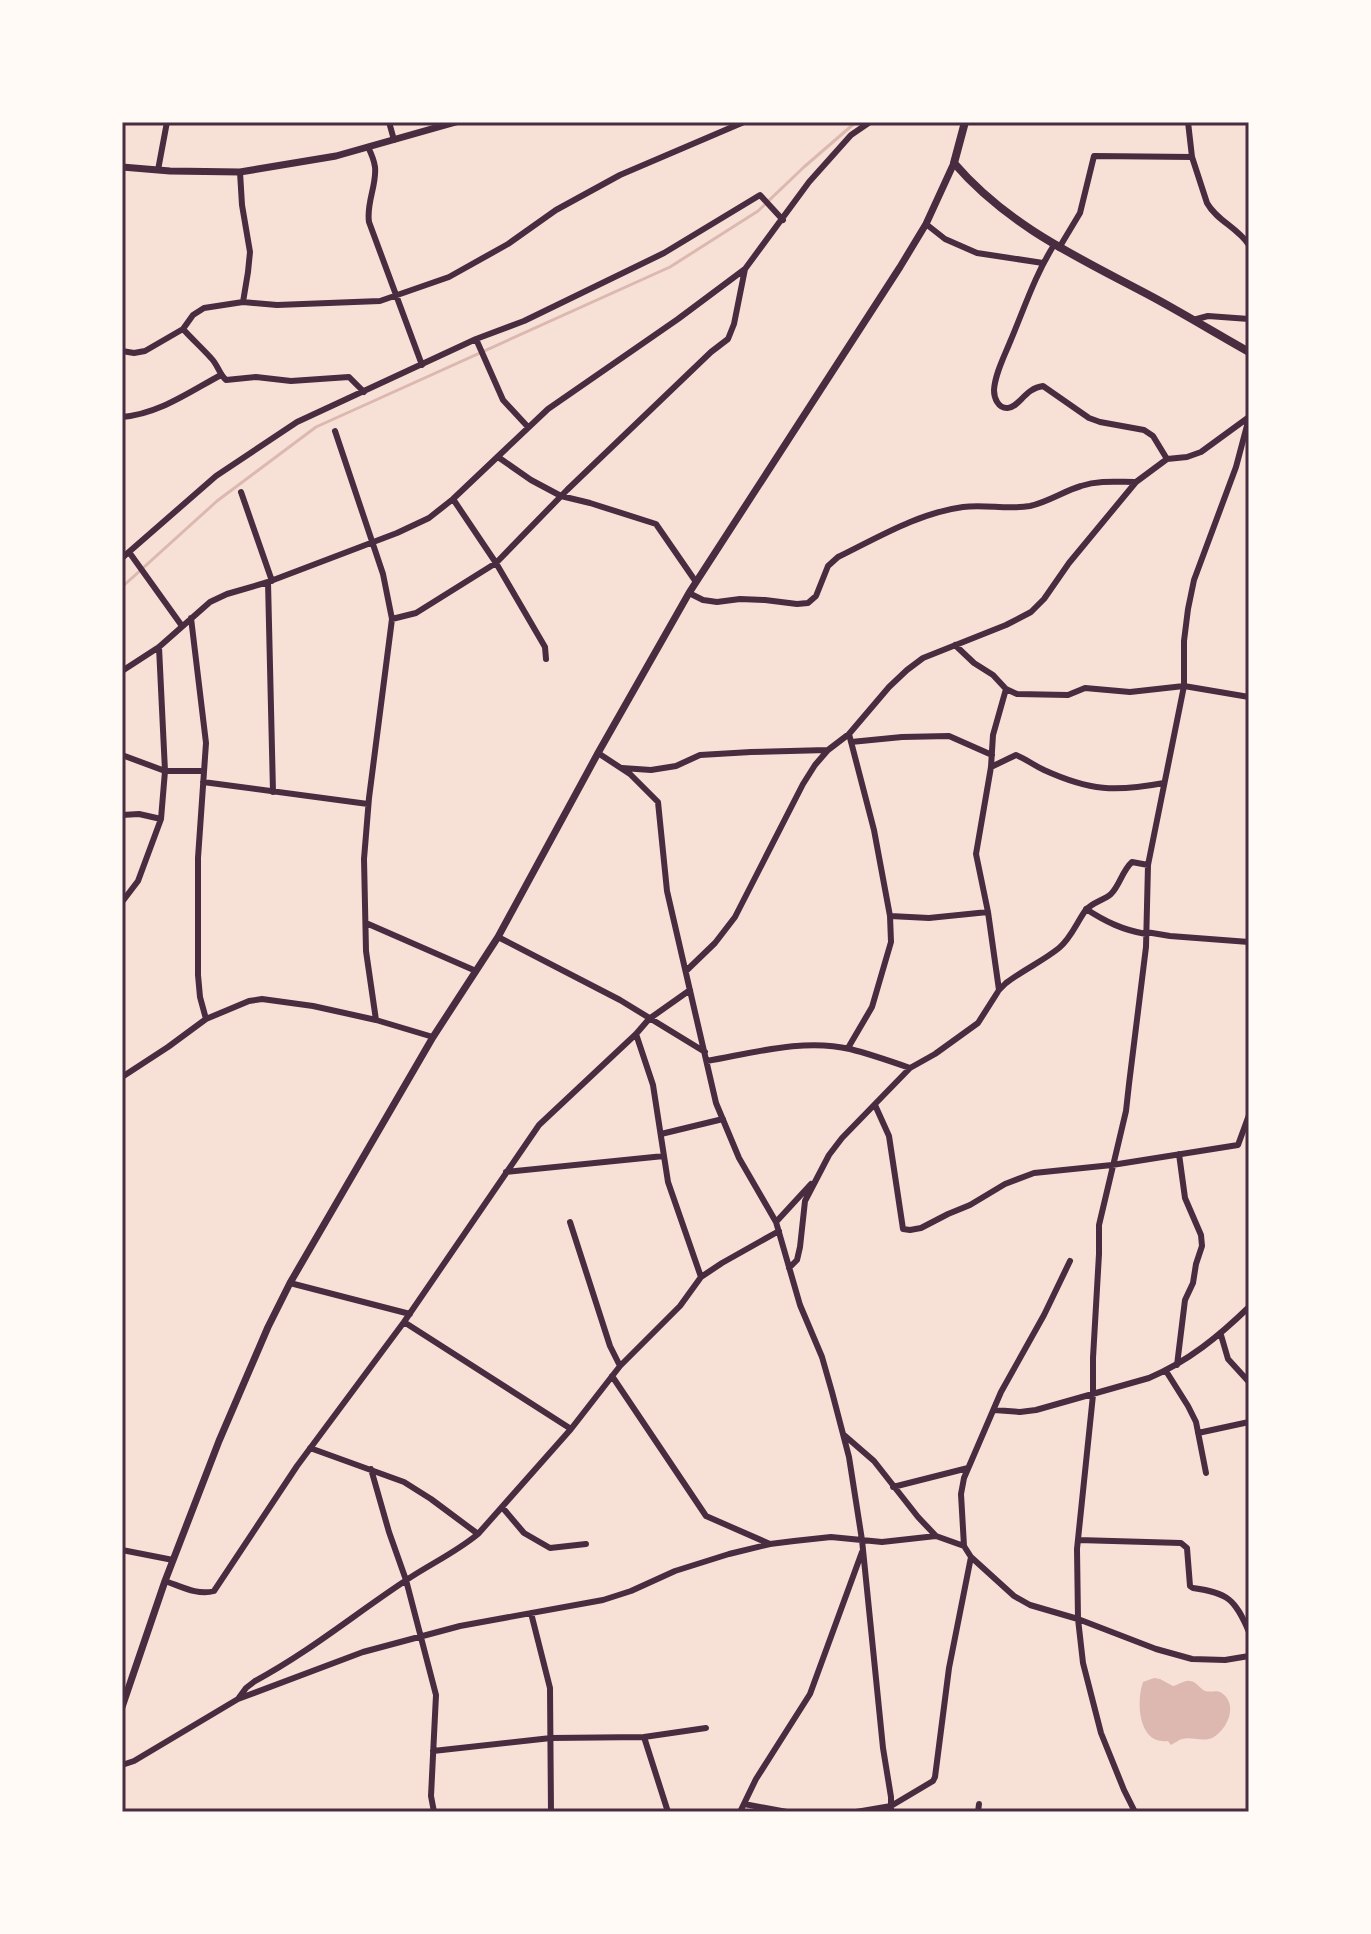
<svg xmlns="http://www.w3.org/2000/svg" width="1371" height="1934" font-family="Arial,sans-serif">
<style>
.water{fill:#dcb8b0}
.lines{fill:none;stroke-linecap:round;stroke-linejoin:round}
.stream{stroke:#dcb8b0;stroke-width:3}
.minor{stroke:#4a2c40;stroke-width:6}
.tertiary{stroke:#4a2c40;stroke-width:7}
.secondary{stroke:#4a2c40;stroke-width:8}
.neatline{fill:none;stroke:#4a2c40;stroke-width:3}
</style>
<rect width="100%" height="100%" fill="#f7e1d7"/>
<path class="water" d="M1154,1678l6,1 13,7c6,-1 11,-6 17,-5 7,1 9,7 15,10 7,2 12,-2 18,3 15,12 4,35 -9,43 -11,6 -21,-1 -32,2 -4,1 -7,4 -11,6l-3,-4c-30,4 -32,-39 -25,-59z"/>
<g class="lines">
<path class="stream" d="M122,587l95,-86 99,-74 354,-160 88,-56 46,-44 52,-45"/>
<path class="minor" d="M389,122l5,18
M1188,122l4,35 15,46c10,18 30,24 42,42
M368,147c3,6 6,13 7,20 2,18 -9,36 -6,55l53,143
M158,170l9,-48
M240,172l2,33 8,47 -2,20 -5,30
M926,224l19,15 32,14 66,10
M1054,245c-19,30 -30,64 -44,97 -6,15 -15,32 -16,48 0,8 4,18 13,18 11,1 18,-20 36,-22l46,32 11,4 44,8 9,6 14,23
M1059,248l21,-35 14,-57 98,1
M1193,320l15,-4 41,3
M183,329c9,10 19,19 28,29 7,7 8,16 15,22l30,-3 35,4 58,-4 15,15
M476,339l27,61 25,27
M122,351l12,2 11,-2 38,-22 10,-14 11,-7 39,-6 34,3 103,-4 69,-24 59,-33 48,-34 64,-35 124,-53
M122,417c37,-3 67,-25 99,-42
M335,431l48,143 9,45 -23,179 -5,61 2,92 10,69
M498,457l33,23 30,16 29,7 66,21 40,58
M241,492l31,89
M453,499l43,64 49,84 1,12
M129,552l53,74
M122,558l94,-82 81,-54 179,-83 48,-18 140,-68 96,-58 23,25
M268,582l5,210
M689,593l14,7 14,2 23,-3 25,1 32,4 11,-1 8,-7 12,-30 10,-9c39,-19 80,-44 125,-50 22,-3 45,3 67,-1 18,-4 34,-15 51,-20 18,-6 36,-4 55,-4
M191,618l15,125 -8,115v117l2,22 6,22
M392,619l24,-6 80,-50 71,-73 144,-138 17,-13 6,-15 11,-55
M955,645l19,18 19,12 13,14 11,5 51,1 17,-7 45,4 54,-6 65,11
M122,671l37,-24 51,-45 17,-8 41,-12 129,-49 32,-15 24,-19 95,-90 130,-90 67,-50 64,-87 42,-47 19,-13
M851,742l51,-5 47,-1 43,19
M598,753l32,21 28,28 9,89 49,212 23,55 37,64 24,83 22,52 10,35 17,65 13,83 21,208 8,49v15
M122,755l43,16h39
M991,767l25,-12c10,4 19,11 28,15 46,21 71,22 120,13
M622,768l29,2 25,-4 24,-11 51,-3 76,-2
M203,782l165,22
M122,815l17,-1 22,5
M122,902l16,-21 23,-62 4,-48 -6,-124
M1086,909c20,13 37,21 60,25
M890,916l39,2 59,-6
M366,923l110,48
M1146,932l24,4 79,6
M498,937l122,63 85,52
M686,971l29,-28 20,-26 68,-133 12,-19 13,-15 21,-16 40,-47 18,-17 16,-12 83,-33 25,-13 13,-13 25,-36 67,-81 31,-23 20,-2 14,-5 48,-35
M999,990l-11,-78 -12,-58 15,-87 2,-32 13,-46
M636,1034l17,51 15,97 33,95
M848,1048l24,-41 19,-65 -1,-26 -16,-86 -25,-96
M707,1061c46,-8 97,-23 143,-12 20,5 40,12 60,19
M122,1077l46,-30 38,-28 43,-18 13,-2 51,7 63,14 57,17
M875,1105l14,31 14,93 7,1 11,-2 27,-14 22,-9 35,-21 29,-11 78,-8 126,-20 11,-30
M661,1134l62,-15
M506,1172l158,-16
M570,1222l40,124 10,20
M776,1222l35,-38
M789,1268l8,-8 3,-13 5,-46 24,-46 13,-17 68,-70 25,-14 43,-31 21,-33 7,-7c17,-13 37,-22 53,-35 12,-10 17,-24 26,-37 7,-9 18,-10 26,-17 9,-9 11,-23 21,-32l16,3
M290,1283l120,31
M404,1322l167,107
M1221,1335l7,24 21,23
M1177,1365l8,-65 8,-17 3,-19 6,-18 -1,-11 -16,-37 -6,-44
M1166,1371l22,35 8,16 10,51
M612,1376l94,140 64,28
M994,1410l26,2 16,-2 113,-32c40,-17 70,-42 100,-71
M1198,1433l51,-11
M844,1435l30,26 44,56 18,19
M310,1448l94,34 27,17 47,35
M371,1469l18,63 17,48 30,115 -5,101 3,16
M893,1487l75,-19
M502,1507l22,26 26,15 36,-4
M1078,1540l103,3 6,5 3,38 3,2c35,5 42,11 56,44
M964,1546l-3,-52 3,-16 37,-86 43,-77 26,-54
M122,1550l51,10
M165,1581c15,5 33,15 49,10l83,-125 107,-144 135,-197 97,-91 13,-15 41,-29
M531,1613l19,75 1,124
M238,1699l8,-11 9,-7c54,-29 100,-67 150,-100 25,-17 50,-28 73,-47l93,-105 49,-63 60,-60 21,-29 21,-14 57,-32
M644,1737l62,-9
M433,1751l118,-13 93,-1 24,75
M122,1765l12,-4 104,-62 125,-47 97,-26 143,-26 28,-9 44,-20 54,-17 41,-10 24,-3 37,-4 51,5 54,-6 28,10 7,11 43,39 16,9 48,14 78,30 36,10 33,1 24,-4
M744,1804l43,8
M740,1812l16,-33 54,-85 52,-142
M856,1812l35,-6 42,-25 2,-4 14,-109 22,-111
M978,1812l1,-8
M1135,1812l-11,-22 -23,-57 -18,-70 -5,-44 -1,-70 16,-154v-37l6,-104v-29l27,-114 3,-27 17,-137 2,-82 36,-179v-45l4,-32 6,-29 42,-113 13,-49"/>
<path class="tertiary" d="M122,167l48,4 70,1 96,-16 120,-34
M122,1707l43,-126 54,-140 49,-114 22,-44 143,-246 65,-100 100,-184 91,-160 211,-326 26,-43 28,-61"/>
<path class="secondary" d="M965,122l-11,41c53,62 123,94 193,131 34,18 68,39 102,58"/>
</g>
<rect width="1371" height="1934" fill="none" stroke="#fffaf5" stroke-width="248"/>
<rect x="124" y="124" width="1123" height="1686" class="neatline"/>
</svg>
